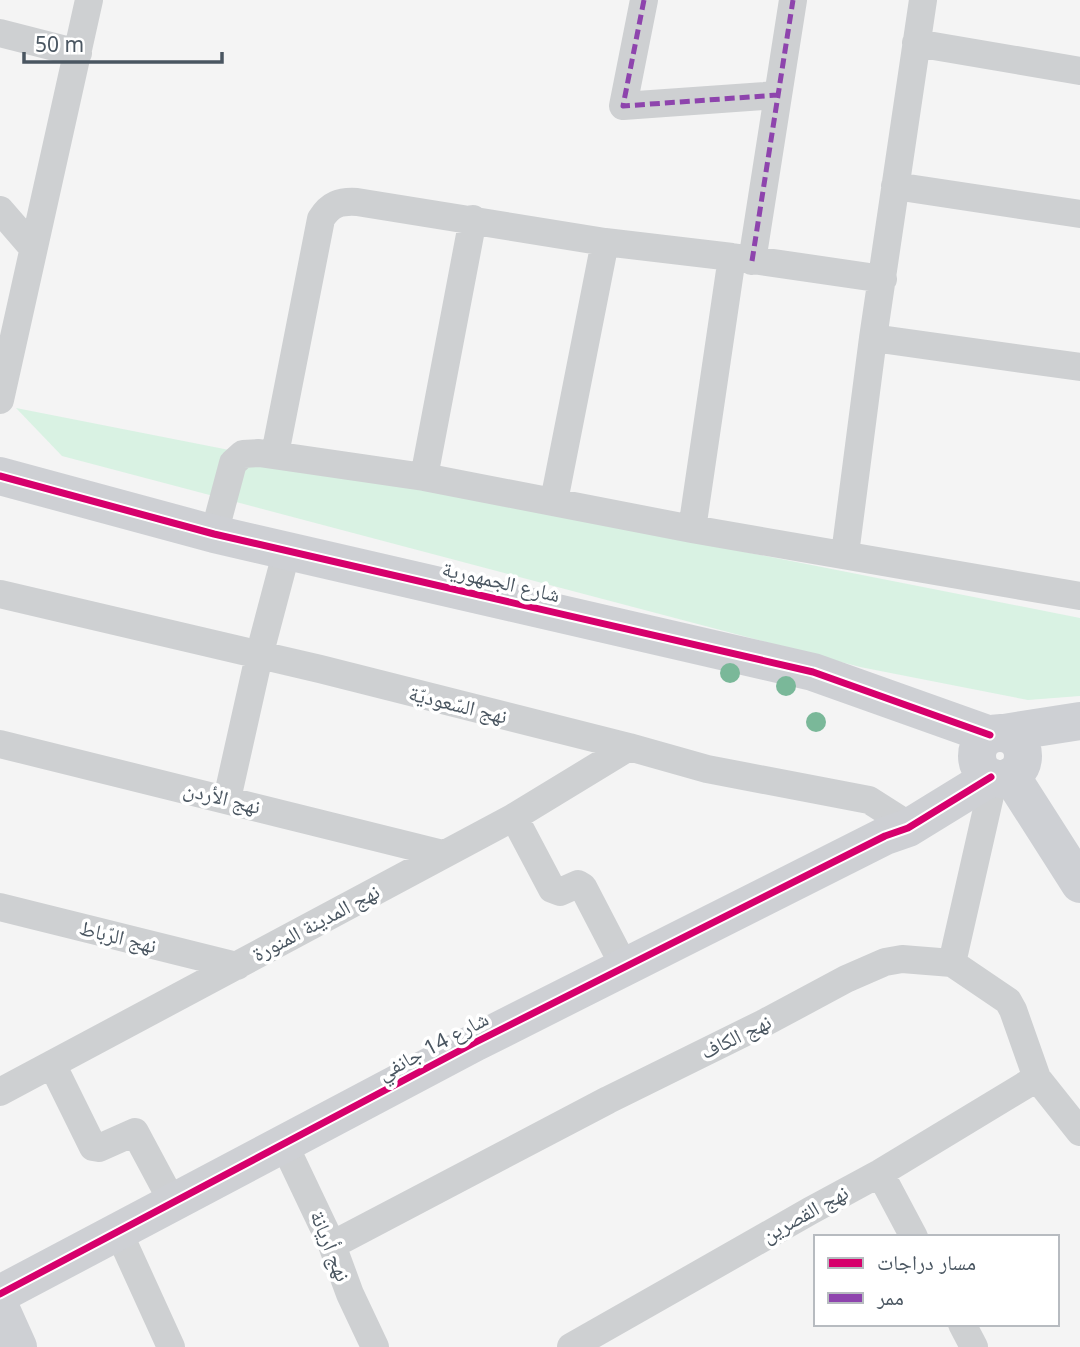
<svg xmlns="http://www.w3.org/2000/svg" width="1080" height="1347" font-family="'Noto Sans','Noto Naskh Arabic',sans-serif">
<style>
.green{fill:#d9f2e3}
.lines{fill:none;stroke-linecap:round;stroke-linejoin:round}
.street{stroke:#ced0d2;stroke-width:28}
.secondary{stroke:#ced0d4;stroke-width:38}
.quiet{stroke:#8e44ad;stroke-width:5;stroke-dasharray:10 5;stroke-linecap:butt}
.cycleway-casing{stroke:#fff;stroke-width:11}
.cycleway{stroke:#d6006c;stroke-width:7}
.tree{fill:#7ab899}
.labels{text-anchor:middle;stroke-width:7;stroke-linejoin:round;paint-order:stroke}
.street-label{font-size:21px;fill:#4a5661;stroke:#fff}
</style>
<rect width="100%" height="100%" fill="#f4f4f4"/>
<path class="green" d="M16,408l1064,210v78l-52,4 -168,-33 -798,-211z"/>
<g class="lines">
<path class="street" d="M644,0l-21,106 155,-11
M0,33l78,20
M916,43l164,28
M895,186l185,28
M0,210l33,38
M752,261l41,-261
M873,338l207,29
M0,400l89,-400
M275,454l46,-235c9,-15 19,-18 36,-17l248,40 127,15 151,22
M424,477l49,-258
M554,501l51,-259
M692,529l40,-272
M214,534l19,-71 10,-9 16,-1 165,24 268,52 388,67
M845,554l28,-216 50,-338
M0,594l320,75 309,78 78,22 162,31 33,21 6,7
M0,744l443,110
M227,799l32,-143 28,-106
M514,817l38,72 8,3 18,-8 5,3 41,79
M0,907l237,59
M952,963l42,-185
M52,1064l41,83 6,1 36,-16 38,71
M0,1092l514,-275 115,-70
M284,1144l48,101 18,49 25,53
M880,1173l34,64
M119,1233l52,114
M332,1245l276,-145 156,-77 82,-44 39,-17 17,-3 50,4 56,38 5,9 24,68 43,54
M962,1324l12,23
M571,1347l239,-136 70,-38 157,-95"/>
<path class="secondary" d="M0,476l214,58 599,138 177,63
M1004,733l76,-12
M977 756a23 23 0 1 1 46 0a23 23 0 1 1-46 0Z
M1011,776l69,108
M0,1294l474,-251 411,-207 23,-8 83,-51
M0,1307l18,40"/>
<path class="quiet" d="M644,0l-21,106 155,-11
M752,261l41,-261"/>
<defs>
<path id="cycleway" d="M0,476l214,58 599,138 177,63
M0,1294l474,-251 411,-207 23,-8 83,-51"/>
</defs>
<use href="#cycleway" class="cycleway-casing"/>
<use href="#cycleway" class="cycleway"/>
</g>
<g class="tree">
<circle cx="730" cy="673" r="10"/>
<circle cx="786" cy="686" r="10"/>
<circle cx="816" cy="722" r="10"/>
</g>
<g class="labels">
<g class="street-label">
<text transform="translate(501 582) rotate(13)" y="7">شارع الجمهورية</text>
<text transform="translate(458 705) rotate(14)" y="7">نهج السّعوديّة</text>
<text transform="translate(222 798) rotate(14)" y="7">نهج الأردن</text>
<text transform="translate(316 923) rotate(-28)" y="7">نهج المدينة المنورة</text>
<text transform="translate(118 937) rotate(14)" y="7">نهج الرّباط</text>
<text transform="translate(736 1037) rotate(-26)" y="7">نهج الكاف</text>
<text transform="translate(433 1046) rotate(-28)" y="7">شارع 14 جانفي</text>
<text transform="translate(805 1214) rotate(-29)" y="7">نهج القصرين</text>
<text transform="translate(330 1246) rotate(68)" y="7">نهج أريانة</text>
</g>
</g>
<rect x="814" y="1235" width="245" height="91" fill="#ffffff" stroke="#b7bbc0" stroke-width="2"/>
<rect x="828" y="1258" width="35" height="10" fill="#d6006c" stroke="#b7bbc0" stroke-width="2"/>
<text x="877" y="1270" font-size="21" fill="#4a5661">مسار دراجات</text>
<rect x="828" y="1293" width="35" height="10" fill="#8e44ad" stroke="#b7bbc0" stroke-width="2"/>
<text x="877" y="1305" font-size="21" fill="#4a5661">ممر</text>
<path d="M24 52v10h198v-10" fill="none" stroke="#4a5661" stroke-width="3.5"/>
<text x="35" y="52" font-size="21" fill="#4a5661" stroke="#ffffff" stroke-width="5" paint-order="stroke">50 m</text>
</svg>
